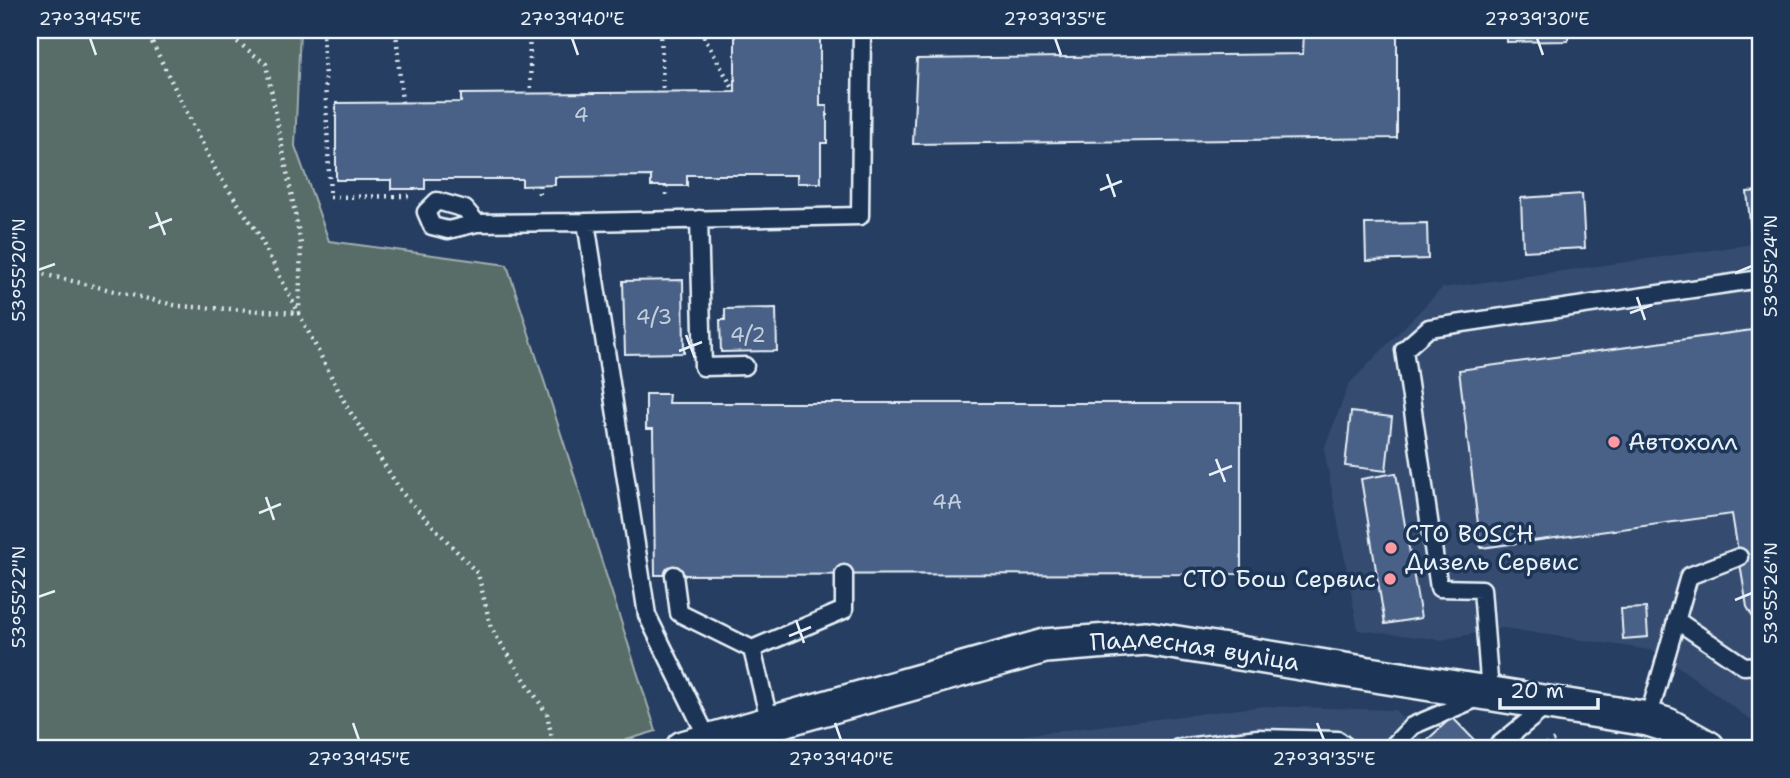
<svg xmlns="http://www.w3.org/2000/svg" width="1790" height="778" font-family="'Shantell Sans',sans-serif">
<style>
.built{fill:#344b6f}
.green{fill:#586c67;stroke:#a0aeb0;stroke-width:2}
.building{fill:#496187;stroke:#e8f1f8;stroke-width:2}
.lines{fill:none;stroke-linecap:round;stroke-linejoin:round}
.lane-casing{stroke:#e8f1f8;stroke-width:21}
.street-casing{stroke:#e8f1f8;stroke-width:38}
.path{stroke:#e8f1f8;stroke-width:4.5;stroke-dasharray:2 5;stroke-linecap:butt}
.lane{stroke:#1d3557;stroke-width:16}
.street{stroke:#1d3557;stroke-width:33}
.ticks{fill:none;stroke:#e8f1f8;stroke-width:2.5}
.poi-dot{fill:#ff9aa2;stroke:#1d3557;stroke-width:2.5}
.labels{text-anchor:middle;stroke-width:7;stroke-linejoin:round;paint-order:stroke}
.number-label{font-size:21px;fill:#c0cddc}
.poi-label{font-size:24px;fill:#e8f1f8;stroke:#1d3557;text-anchor:start}
.street-label{font-size:24px;fill:#e8f1f8;stroke:#1d3557}
.neatline{fill:none;stroke:#e8f1f8;stroke-width:2.5}
.ticks-label{font-size:18px;text-anchor:middle;fill:#e8f1f8}
</style>
<rect width="100%" height="100%" fill="#263e61"/>
<filter id="ink" filterUnits="userSpaceOnUse"><feTurbulence type="fractalNoise" baseFrequency=".0143" numOctaves="2"/><feDisplacementMap in="SourceGraphic" scale="14" xChannelSelector="R" yChannelSelector="G"/><feConvolveMatrix kernelMatrix="1 2 1 2 8 2 1 2 1" color-interpolation-filters="sRGB"/></filter>
<g filter="url(#ink)">
<path class="built" d="M1760,243v484l-96,-71 -14,-6 -148,-22 -60,12 -84,-10 -34,-181 25,-65 93,-96z
M1264,706l131,4 30,31 27,-24 30,31h-473l15,-13z"/>
<path class="green" d="M30,30h270l-5,116 34,95 178,24 149,466 -56,17h-570z"/>
<path class="building" d="M735,30h90l-5,1v75h7v37h-6v40h-24v-8h-110v11h-36v-10l-96,1v8l-33,1v-7h-97v10h-34v-9h-55v-77l125,-1v-8l274,-2z
M1304,30h93v108l-484,6 4,-85 386,-5z
M1506,30h62v11l-61,1z
M1760,191v50l-8,1 -5,-50z
M1582,194l3,54 -62,3 -2,-53z
M1427,223l1,36 -62,2 -1,-37z
M683,280l1,73 -59,1 -2,-73z
M776,308l1,43 -56,1 -1,-32h5v-11z
M1760,329v293l-6,-3 -7,-12 -15,-93 -251,34 -22,-178z
M646,394h23l-1,9h573v171l-586,1 -2,-146h-7z
M1351,412l41,5 -6,54 -41,-5z
M1396,473l25,145 -36,6 -24,-145z
M1646,608l2,29 -25,2 -2,-30z
M1452,717l30,31h-64l7,-6z"/>
<g class="lines">
<defs>
<path id="lane" d="M699,219l4,148 42,-1
M477,223l-12,-14 -28,-8 -11,11 6,14 16,4 29,-7 109,-1
M674,575l5,38 73,36
M1676,620l68,46 16,-1
M1648,719l41,-143 50,-19
M709,741l-62,-126 -61,-393 274,-6 2,-186
M776,748l-24,-99 92,-39v-36
M1178,748l80,-10 80,2 10,8
M1391,748l21,-22 78,-33 -8,-104 -43,-1 -35,-238 25,-22 331,-49
M1495,748l53,-43"/>
<g id="street">
<path id="s1" d="M683,748l362,-102 101,-8 502,81 19,6 41,23"/>
</g>
</defs>
<use href="#lane" class="lane-casing"/>
<use href="#street" class="street-casing"/>
<path class="path" d="M146,30l70,141 40,59 91,177 56,87 75,80 13,54 56,86 7,34
M529,30l2,63
M661,30l2,62
M700,30l35,62
M396,31l6,72
M539,185v13
M666,186v13
M409,196l-79,1 -7,-164 102,-3
M30,271l148,35 121,7 2,-69 -35,-180 -44,-34
M1540,748l16,-9"/>
<use href="#lane" class="lane"/>
<use href="#street" class="street"/>
</g>
</g>
<path class="ticks" d="M90,38l6,17M572,38l6,17M1055,38l6,17M1537,38l6,17M1107,174l8,23M1100,190l22,-9M156,212l9,23M149,228l23,-9M38,270l17,-6M1735,273l17,-7M1637,297l8,23M1630,313l22,-8M686,335l9,23M679,351l23,-9M1216,459l9,23M1209,475l23,-9M266,497l8,23M259,513l22,-9M38,597l17,-6M1735,600l17,-7M796,620l8,23M789,636l22,-9M353,723l6,17M835,723l6,17M1317,723l7,17"/>
<g class="poi-dot">
<circle cx="1614" cy="442" r="7"/>
<circle cx="1391" cy="548" r="7"/>
<circle cx="1390" cy="579" r="7"/>
</g>
<g class="labels">
<g class="number-label">
<text x="581" y="122">4</text>
<text x="654" y="324">4/3</text>
<text x="748" y="342">4/2</text>
<text x="947" y="509">4А</text>
</g>
<g class="poi-label">
<text x="1628" y="450">Автохолл</text>
<text x="1405" y="542">СТО BOSCH<tspan x="1405" dy="28">Дизель Сервис</tspan></text>
<text x="1376" y="587" text-anchor="end">СТО Бош Сервис</text>
</g>
<g class="street-label">
<text dy="8" stroke="none"><textPath href="#s1" startOffset="527">Падлесная вуліца</textPath></text>
</g>
</g>
<rect width="1790" height="778" fill="none" stroke="#1d3557" stroke-width="77"/>
<path d="M1500 698v10h98v-10" fill="none" stroke="#e8f1f8" stroke-width="3.5"/>
<text x="1510" y="698" font-size="21" fill="#e8f1f8" stroke="#1d3557" stroke-width="5" paint-order="stroke">20 m</text>
<rect x="38" y="38" width="1714" height="702" class="neatline"/>
<g class="ticks-label">
<text x="90" y="25">27°39'45"E</text>
<text x="572" y="25">27°39'40"E</text>
<text x="1055" y="25">27°39'35"E</text>
<text x="1537" y="25">27°39'30"E</text>
<text transform="translate(1771 266) rotate(-90)" y="6">53°55'24"N</text>
<text transform="translate(19 270) rotate(-90)" y="6">53°55'20"N</text>
<text transform="translate(1771 593) rotate(-90)" y="6">53°55'26"N</text>
<text transform="translate(19 597) rotate(-90)" y="6">53°55'22"N</text>
<text x="359" y="765">27°39'45"E</text>
<text x="841" y="765">27°39'40"E</text>
<text x="1324" y="765">27°39'35"E</text>
</g>
</svg>
